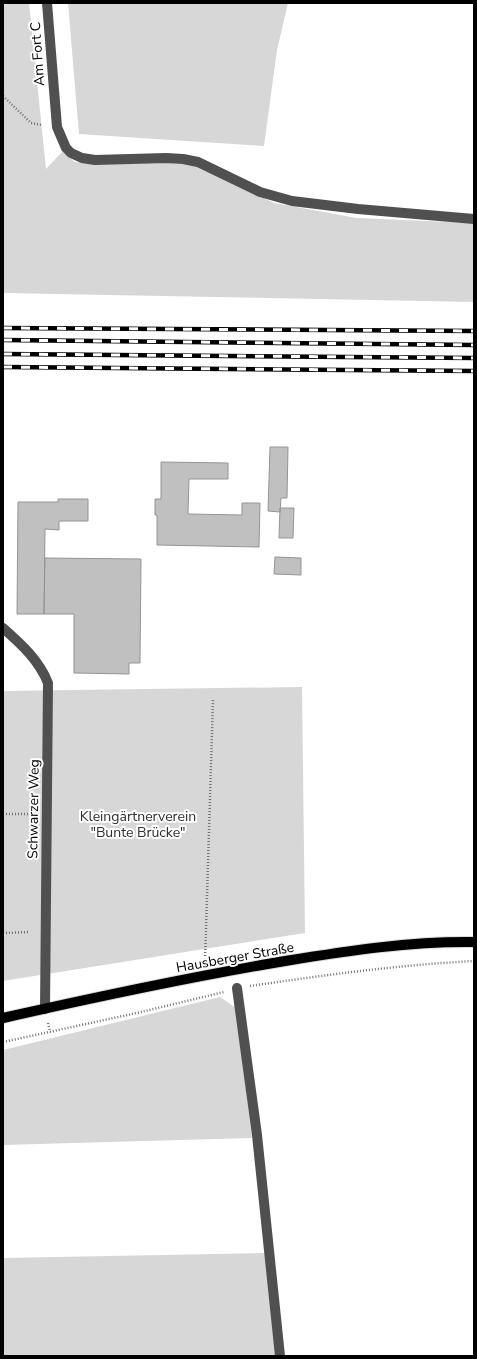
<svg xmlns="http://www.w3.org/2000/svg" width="477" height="1359" font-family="'Nunito Sans',sans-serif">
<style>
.green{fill:#d7d7d7}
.building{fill:#c0c0c0;stroke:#949494}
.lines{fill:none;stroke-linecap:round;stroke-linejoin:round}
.major-casing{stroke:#dbdbdb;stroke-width:12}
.path{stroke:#727272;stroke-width:2.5;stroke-dasharray:1 2;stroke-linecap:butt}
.minor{stroke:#505050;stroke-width:10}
.major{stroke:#000;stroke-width:10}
.rail-casing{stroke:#000;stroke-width:4.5}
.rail{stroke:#fff;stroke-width:3;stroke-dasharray:9;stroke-linecap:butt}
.labels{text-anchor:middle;stroke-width:4;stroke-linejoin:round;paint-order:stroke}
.street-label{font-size:14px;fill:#000;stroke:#fff}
.park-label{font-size:14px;fill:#2e2e2e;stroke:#fff}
</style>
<rect width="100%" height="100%" fill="#fff"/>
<path class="green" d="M3,3h26l17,166 16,-17 13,10 19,2 72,-2 33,4 75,37 83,15 117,5v79l-471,-9z
M68,3h220l-11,47 -13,96 -185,-12z
M302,687l3,246 -302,48v-290z
M220,997l16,11 16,130 -249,7v-95z
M265,1253l11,103h-273v-98z"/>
<path class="building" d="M270,447h18l-1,51h-6l-1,14 -12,-1z
M161,462l67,1v16h-39l-1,35 54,1v-12h18l-1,44 -102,-2v-30h-2v-16h6z
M58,499h30v22h-29v9l-14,-1 -1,85h-27l1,-112h40z
M280,508h14l-1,30h-14z
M275,557l26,1v17l-27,-1z
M45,558l96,1 -1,104h-11v11l-55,-1v-59h-30z"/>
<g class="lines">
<defs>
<path id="major" d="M3,1018c93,-21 187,-41 282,-57 62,-10 126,-20 189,-19"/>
</defs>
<use href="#major" class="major-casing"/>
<path class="path" d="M3,96l28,27 11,2
M3,814h29
M3,933l27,-1
M205,962l8,-262
M250,986c75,-11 148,-21 224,-25
M48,1023l2,9
M3,1042l138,-30 83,-20"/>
<path class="minor" d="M47,3l10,124 9,21 5,5 11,5 13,2 71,-2 17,1 15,3 62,30 32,9 66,8 116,10
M3,628c18,16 36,32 45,55l-3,326
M237,988l20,147 23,221"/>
<use href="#major" class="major"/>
<defs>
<path id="rail" d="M3,328l471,3
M3,340l471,5
M3,354l471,4
M3,367l471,4"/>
</defs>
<use href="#rail" class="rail-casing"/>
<use href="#rail" class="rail"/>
</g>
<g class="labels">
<g class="street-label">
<text transform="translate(37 54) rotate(-94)" y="5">Am Fort C</text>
<text transform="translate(33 809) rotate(-89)" y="5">Schwarzer Weg</text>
<text transform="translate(235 957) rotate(-10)" y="5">Hausberger Straße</text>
</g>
<g class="park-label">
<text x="138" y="821">Kleingärtnerverein<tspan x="138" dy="16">"Bunte Brücke"</tspan></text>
</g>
</g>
<rect width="477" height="1359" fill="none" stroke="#000000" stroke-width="8"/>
</svg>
